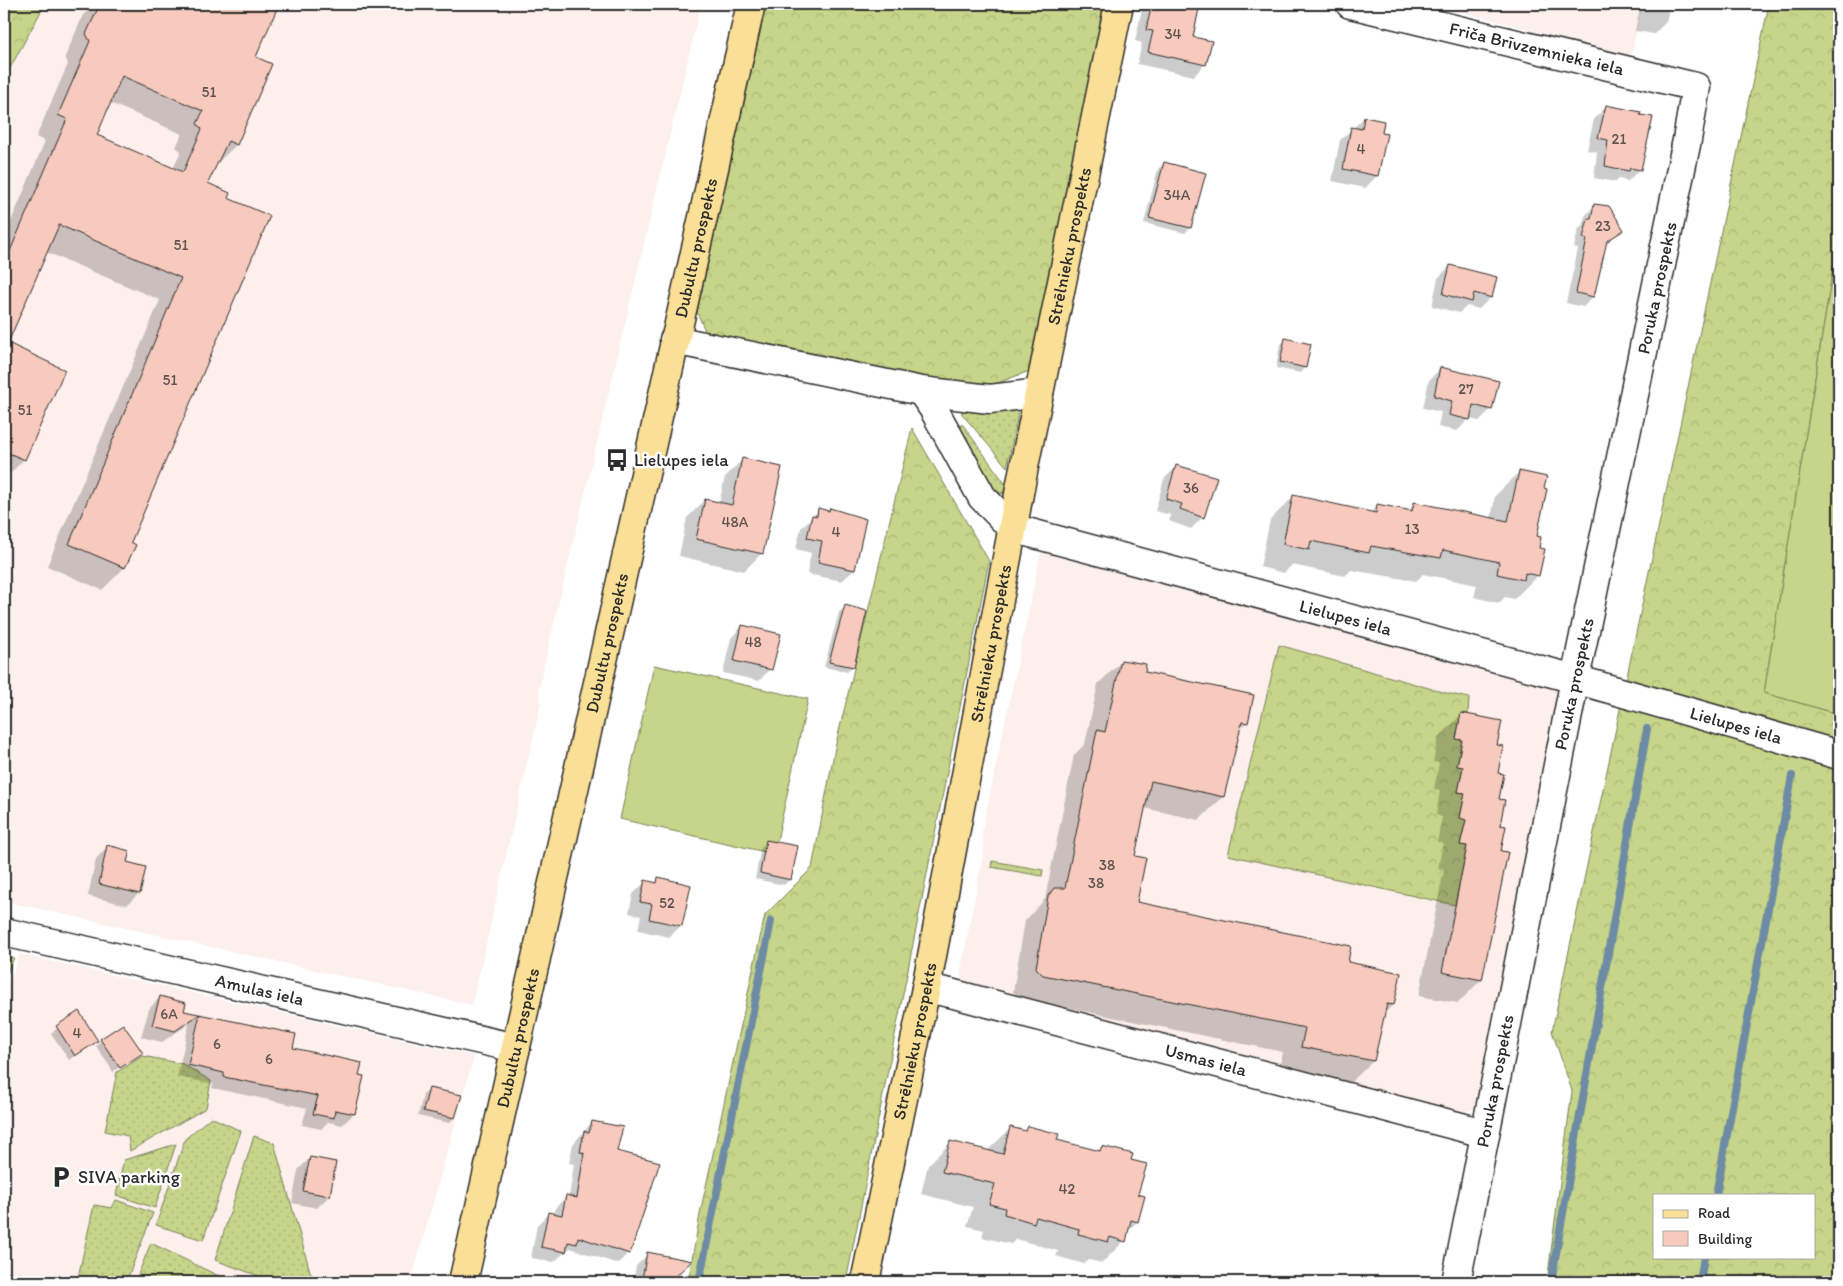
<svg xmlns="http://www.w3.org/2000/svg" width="1843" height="1286" font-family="Itim,sans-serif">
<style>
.built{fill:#fdefeb}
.grass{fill:url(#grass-dots);stroke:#78805a}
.forest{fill:url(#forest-crowns);stroke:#78805a;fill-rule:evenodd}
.garden{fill:#c6d589;stroke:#78805a}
.shadow{fill:#0003;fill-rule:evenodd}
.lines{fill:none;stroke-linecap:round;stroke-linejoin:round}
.stream{stroke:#6d8ba5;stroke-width:8}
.building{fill:#f8cabd;stroke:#2b2b2b;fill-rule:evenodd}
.minor-casing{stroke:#2b2b2b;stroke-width:31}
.major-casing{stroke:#2b2b2b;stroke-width:31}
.minor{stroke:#fff;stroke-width:28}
.major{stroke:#fadf96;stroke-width:28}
.labels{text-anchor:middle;stroke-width:5;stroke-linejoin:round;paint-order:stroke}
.number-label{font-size:15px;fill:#5e5350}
.street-label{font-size:18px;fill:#2b2b2b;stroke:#fff}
.poi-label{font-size:18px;fill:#2b2b2b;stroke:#fff;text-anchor:start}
</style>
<defs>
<pattern id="grass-dots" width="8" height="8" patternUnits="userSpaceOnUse" patternTransform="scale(1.25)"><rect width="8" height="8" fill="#c6d589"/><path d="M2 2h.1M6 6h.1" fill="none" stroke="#aab776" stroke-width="1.8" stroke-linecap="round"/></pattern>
<pattern id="forest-crowns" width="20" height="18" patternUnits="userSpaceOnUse" patternTransform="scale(1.25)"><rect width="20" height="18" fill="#c6d589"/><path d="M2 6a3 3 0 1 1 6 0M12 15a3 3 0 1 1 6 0" fill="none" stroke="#aab776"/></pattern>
</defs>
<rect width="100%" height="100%" fill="#fff"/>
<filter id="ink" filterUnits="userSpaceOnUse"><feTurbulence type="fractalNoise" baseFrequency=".02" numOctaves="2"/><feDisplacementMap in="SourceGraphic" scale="10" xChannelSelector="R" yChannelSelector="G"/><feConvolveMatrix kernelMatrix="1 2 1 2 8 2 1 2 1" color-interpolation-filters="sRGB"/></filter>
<g filter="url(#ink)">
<path class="built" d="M4,4h697l-157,661 -5,24 2,14 -69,302 -468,-104z
M1432,4h211l-12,52z
M1041,551l513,135 9,14 -86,408 -27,9 -488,-130 -1,-18 23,-119 -2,-18z
M19,954l455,102 -63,226h-407v-291l11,-23z"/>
<path class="grass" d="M961,406l54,1 3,7 -11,53 -45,-53z
M959,424l4,1 43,60 -3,9 -12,-5 -33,-61z
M992,861l51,9 -1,6 -51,-9z
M4,956l10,2 -10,22z
M143,1056l40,8 28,17 -5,27 -76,43 -2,-15 -23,-5 12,-59z
M211,1117l30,14 -38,109 -47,-15 29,-86z
M254,1136l20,7 39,139h-38l-60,-22z
M176,1144l-21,64 -39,-13 8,-35z
M116,1200l37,13 -27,69h-122v-10l73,10 17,-77 18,3z
M151,1243l80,39h-96z"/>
<path class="forest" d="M4,4h41l-41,75z
M766,4h338l-72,366 -42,16 -52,-5 -232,-48 -9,-21z
M1769,4h70v227l-75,462 75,21v568h-292l25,-191 -20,-60zM1654,1195h160v62h-160z
M912,428l77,133 -143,721h-158l13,-73 64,-294 47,-47 23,-120z
M1279,645l167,48 23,5 -1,16 -7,-1 -5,26 6,1 -5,26 6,1 -5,25 7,1 -5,25 6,2 -6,25 7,1 -12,59 -227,-50z"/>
<path class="garden" d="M1839,231v483l-75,-21z
M654,665l154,34 -34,155 -154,-35z"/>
<path class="shadow" d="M95,4h183l-23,53 16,8 -35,80 -21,20 -8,19 -78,359 5,2 -10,23 -22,22 -55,-24 113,-266 -114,-48 -39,92 17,115 -20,21v-242l41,-97 -9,-4 32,-73 -3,-7 18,-42zM110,103l72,31 -6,13 5,4 -8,18 -78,-33z
M1147,4h38l13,2 -6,32 13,26 -11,12 -57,-12 5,-21 -7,-2 7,-32z
M1641,4h29l-4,18 -12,12 -19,-3z
M1606,107l34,62 -12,12 -9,-2 -3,3 -22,-4 3,-26 -10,-2 7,-31z
M1364,118l13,58 -12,12 -33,-7 8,-41z
M1164,163l26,65 -5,5 -41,-10 14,-54z
M1595,205l27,25 -17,15 -12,52 -10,10 -17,-4 12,-54 -4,-1 4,-18 4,-4 3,-10z
M1450,266l41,31 -12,12 -12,-3 -8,7 -27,-7 6,-28z
M1286,340l19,27 -5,6 -24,-5 4,-23z
M1441,368l50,41 -12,12 -10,-2 -12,12 -19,-4 3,-15 -18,-4 6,-28z
M743,459l19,94 -18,18 -65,-15 8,-38 18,-18 14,4 6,-27z
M1176,467l27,50 -12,12 -22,-8 2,-6 -16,-4 9,-32z
M1519,472l17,65 2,38 -24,24 -9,-2 -6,6 -25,-6 3,-12 -54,-11 -7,7 -65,-11 -6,6 -53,-11 -8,8 -24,-6 10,-47 23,-23 77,16 8,-7 29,6 8,-9 76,16 4,-23z
M819,510l9,2 2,-2 24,60 -12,11 -35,-7 4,-21 -15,-4 5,-21z
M845,607l8,59 -6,6 -23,-5 15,-55z
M742,626l28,43 -11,12 -36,-8 8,-35z
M1122,661l21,12 104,49 -9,9 -15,66 -24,23 -55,-12 -11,49 3,46 211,60 46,42 -10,9 -10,47 -24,23 -70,-14 4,-18 -263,-54 -7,-6 12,-71 20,-22 29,-144 11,-11 13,-60z
M1462,714l33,32 5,106 -19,128 -23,23 -39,-7 25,-127 -6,-1 5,-25 -6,-1 5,-25 -6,-2 4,-25 -6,-1 5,-26 -6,-1 5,-24z
M767,842l23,37 -6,6 -29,-6 6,-32z
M107,847l19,16 13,30 -12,12 -39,-9 8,-37z
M658,879l23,47 -12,11 -31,-7 3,-14 -12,-3 4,-19 12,-12 9,2z
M160,997l22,15 112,23 -3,14 67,27 -4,38 -12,11 -14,-3 -7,7 -19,-4 5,-17 -95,-20 1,-4 -36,-7 12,-53 -27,18 -21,-5 8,-28z
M78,1013l19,27 -28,20 -18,-27z
M101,1040l40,13 -27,18v2l-18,-27z
M429,1090l25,28 -5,5 -31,-7 5,-21z
M592,1122l24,30 12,101 -10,11 -48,-16 -16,14 -23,-4 6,-33 11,-11 6,1 1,-7 11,-11h3l5,-33 -5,-1 4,-19z
M1028,1127l28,13 41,12 5,-5 28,14 7,34v27l-10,9 -3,10 -22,22 -13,-3 -5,4 -28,-8 2,-5 -42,-12 -5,5 -29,-7 2,-7 -17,-4 6,-19 -52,-13 7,-29 22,-22 38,7 23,-22 13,4z
M310,1158l25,5 -6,33 -12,12 -25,-5 6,-33z
M648,1254l31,19 -11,9h-35l3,-16z"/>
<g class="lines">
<path class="stream" d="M1716,1195l76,-419
M699,1282l72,-361
M1551,1282l96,-553
M1700,1282l4,-25"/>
</g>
<path class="building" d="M100,4h179l-23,53 16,7 -35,81 -9,-4 -20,42 22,10 -2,5 42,18 -139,326 5,3 -11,23 -56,-24 112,-266 -122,-53 -51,118 57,27 -40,90 -21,-9v-186l63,-146 -9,-4 32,-74 -4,-7zM122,76l81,35 -6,13 5,5 -19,43 -86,-37z
M1152,4h48l-7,33 19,4 -6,24 -58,-13 5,-21 -7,-1z
M1606,105l35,7 -1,3 13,2 -12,53 -11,-2 -1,3 -24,-5 3,-26 -10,-2z
M1364,117l20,4 -2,12 5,1 -9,42 -35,-7 8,-42 11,2z
M1164,162l42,11 -15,55 -42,-10z
M1594,204l15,2 15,24 -17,11 -13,56 -18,-4 11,-54 -4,-1 5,-19h3z
M1450,265l47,12 -5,21 -18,-5 -2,9 -29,-8z
M1285,338l26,6 -5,24 -26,-6z
M1440,367l59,14 -7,29 -19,-5 -3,15 -21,-5 3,-14 -18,-5z
M742,458l40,9 -19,87 -67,-15 9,-40 27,6z
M1176,465l41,12 -13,41 -24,-9 2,-5 -16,-5z
M1519,471l28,6 -3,11 3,1 -10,47 4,1 -2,11 6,1 -6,27 -14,-3 -1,7 -27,-6 2,-12 -56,-12 -2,8 -70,-12 -2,7 -58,-12 -2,9 -26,-6 10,-49 83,18 1,-9 35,7 2,-9 94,19z
M818,508l11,3 1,-3 36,11 -11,51 -37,-8 4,-21 -15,-3 5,-23 5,1z
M845,605l22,6 -13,56 -25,-5z
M742,625l39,9 -9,36 -38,-9z
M1121,660l25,4 -1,8 109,23 -6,28 -6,-1 -18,75 -73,-16 -16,75 11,2 -9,44 214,44 -3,16 53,11 -7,32 -7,-1 -13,57 -73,-14 4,-19 -262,-53 -7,-7 12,-72 6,-8h11l32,-158 8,2z
M1461,713l41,8 -5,24 6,1 -5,27 6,1 -5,25 6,1 -5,25 6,1 -5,25 7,1 -26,128 -40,-8 25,-126 -7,-1 6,-25 -6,-2 5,-25 -7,-1 5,-25 -6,-1 5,-26 -6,-1z
M766,840l32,6 -7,34 -31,-7z
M107,845l23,6 -3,11 19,5 -6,27 -41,-10z
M658,877l33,8 -9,41 -33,-7 3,-15 -12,-2 5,-22 12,3z
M160,996l26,7 -2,8 112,23 -3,14 69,15 -3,12 5,1 -9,38 -20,-4 -1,8 -21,-4 5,-18 -94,-19v-4l-36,-8 12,-51 -25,17 -23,-6z
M79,1011l19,30 -23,15 -19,-30z
M123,1024l20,29 -23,15 -20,-29z
M429,1088l33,7 -7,23 -32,-7z
M592,1121l31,6 -6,24 43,11 -30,92 -52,-17 -1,7 -9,-2 -2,10 -25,-5 7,-35 14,3 4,-20 11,3 7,-45 -4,-1 4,-21 5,2z
M1028,1126l31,8 -2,6 43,11 2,-5 31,8 -2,6 16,4 -9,30 7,2 -7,26 -7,-2 -5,22 -16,-5 -2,5 -30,-8 1,-5 -43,-12 -2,6 -30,-9 1,-6 -16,-4 6,-20 -53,-12 8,-31 53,13 7,-27 16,4z
M310,1157l26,5 -6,34 -27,-5z
M647,1252l45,9 -23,21 -27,-3z"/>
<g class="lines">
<defs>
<g id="minor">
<path id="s1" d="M1350,4l346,83 -9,53 -112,539 -119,603"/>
<path d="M674,340l247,51 69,8 49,-6"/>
<path id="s2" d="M921,391l12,17 49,89 30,31 563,151 264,76"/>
<path id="s3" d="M4,932l512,116"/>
<path id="s4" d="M926,988l24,5 534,140"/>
</g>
<g id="major">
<path id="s5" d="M463,1282l288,-1278"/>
<path id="s6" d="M865,1282l61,-294 99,-526 94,-458"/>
</g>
</defs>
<use href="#minor" class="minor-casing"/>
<use href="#major" class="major-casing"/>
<use href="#minor" class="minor"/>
<use href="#major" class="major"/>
</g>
</g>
<defs>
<symbol id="bus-bare" viewBox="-9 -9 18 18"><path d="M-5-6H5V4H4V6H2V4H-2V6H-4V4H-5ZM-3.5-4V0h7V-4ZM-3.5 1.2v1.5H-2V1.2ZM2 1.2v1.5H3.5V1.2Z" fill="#2b2b2b" stroke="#fff" stroke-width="2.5" paint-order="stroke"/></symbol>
<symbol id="parking-bare" viewBox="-9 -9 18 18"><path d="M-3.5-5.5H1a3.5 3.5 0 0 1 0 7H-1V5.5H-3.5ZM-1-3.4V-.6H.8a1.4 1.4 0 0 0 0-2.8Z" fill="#2b2b2b" stroke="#fff" stroke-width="2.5" paint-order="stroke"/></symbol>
</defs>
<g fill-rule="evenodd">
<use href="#bus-bare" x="601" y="444" width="32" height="32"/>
<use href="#parking-bare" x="45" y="1161" width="32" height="32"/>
</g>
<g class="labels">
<g class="number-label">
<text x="1173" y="39">34</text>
<text x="209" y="97">51</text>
<text x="1619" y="144">21</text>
<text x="1361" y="154">4</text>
<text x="1177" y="200">34A</text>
<text x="1603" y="231">23</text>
<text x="181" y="250">51</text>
<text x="170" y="385">51</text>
<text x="1466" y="394">27</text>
<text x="25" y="415">51</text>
<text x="1191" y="493">36</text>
<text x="735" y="527">48A</text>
<text x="1412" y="534">13</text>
<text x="836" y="537">4</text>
<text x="753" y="647">48</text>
<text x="1107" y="870">38</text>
<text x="1096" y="888">38</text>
<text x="667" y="908">52</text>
<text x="169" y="1019">6A</text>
<text x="77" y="1038">4</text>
<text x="217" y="1049">6</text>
<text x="269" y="1064">6</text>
<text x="1067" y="1194">42</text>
</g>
<g class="street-label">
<text dy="6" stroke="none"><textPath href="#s1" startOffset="192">Friča Brīvzemnieka iela</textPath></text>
<text dy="6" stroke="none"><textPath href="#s6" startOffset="1056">Strēlnieku prospekts</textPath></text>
<text dy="6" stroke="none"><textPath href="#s5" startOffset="1060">Dubultu prospekts</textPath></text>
<text transform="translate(1657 288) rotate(-78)" y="6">Poruka prospekts</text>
<text dy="6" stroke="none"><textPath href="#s2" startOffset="511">Lielupes iela</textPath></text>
<text dy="6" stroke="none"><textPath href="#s5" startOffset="655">Dubultu prospekts</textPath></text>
<text dy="6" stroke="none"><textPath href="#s6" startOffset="651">Strēlnieku prospekts</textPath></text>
<text transform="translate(1574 684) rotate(-78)" y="6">Poruka prospekts</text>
<text dy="6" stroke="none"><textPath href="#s2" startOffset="916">Lielupes iela</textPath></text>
<text dy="6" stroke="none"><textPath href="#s3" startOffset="262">Amulas iela</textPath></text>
<text dy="6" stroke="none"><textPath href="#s5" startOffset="250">Dubultu prospekts</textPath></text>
<text dy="6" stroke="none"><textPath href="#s6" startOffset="246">Strēlnieku prospekts</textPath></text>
<text dy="6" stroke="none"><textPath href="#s4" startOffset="289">Usmas iela</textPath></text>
<text transform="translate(1495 1081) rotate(-79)" y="6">Poruka prospekts</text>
</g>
<g class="poi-label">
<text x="634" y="466">Lielupes iela</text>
<text x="78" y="1183">SIVA parking</text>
</g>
</g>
<rect width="1843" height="1286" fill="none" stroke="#fff" stroke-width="20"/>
<rect x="10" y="10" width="1823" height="1266" fill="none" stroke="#2b2b2b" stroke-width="2" filter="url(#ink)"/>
<rect x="1653" y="1194" width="162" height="65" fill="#ffffff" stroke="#aaaaaa"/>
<rect x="1663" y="1210" width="25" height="8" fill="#fadf96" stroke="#aaaaaa"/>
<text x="1698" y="1218" font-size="15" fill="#2b2b2b">Road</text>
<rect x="1663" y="1231" width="25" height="15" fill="#f8cabd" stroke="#aaaaaa"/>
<text x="1698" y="1244" font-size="15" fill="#2b2b2b">Building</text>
</svg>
